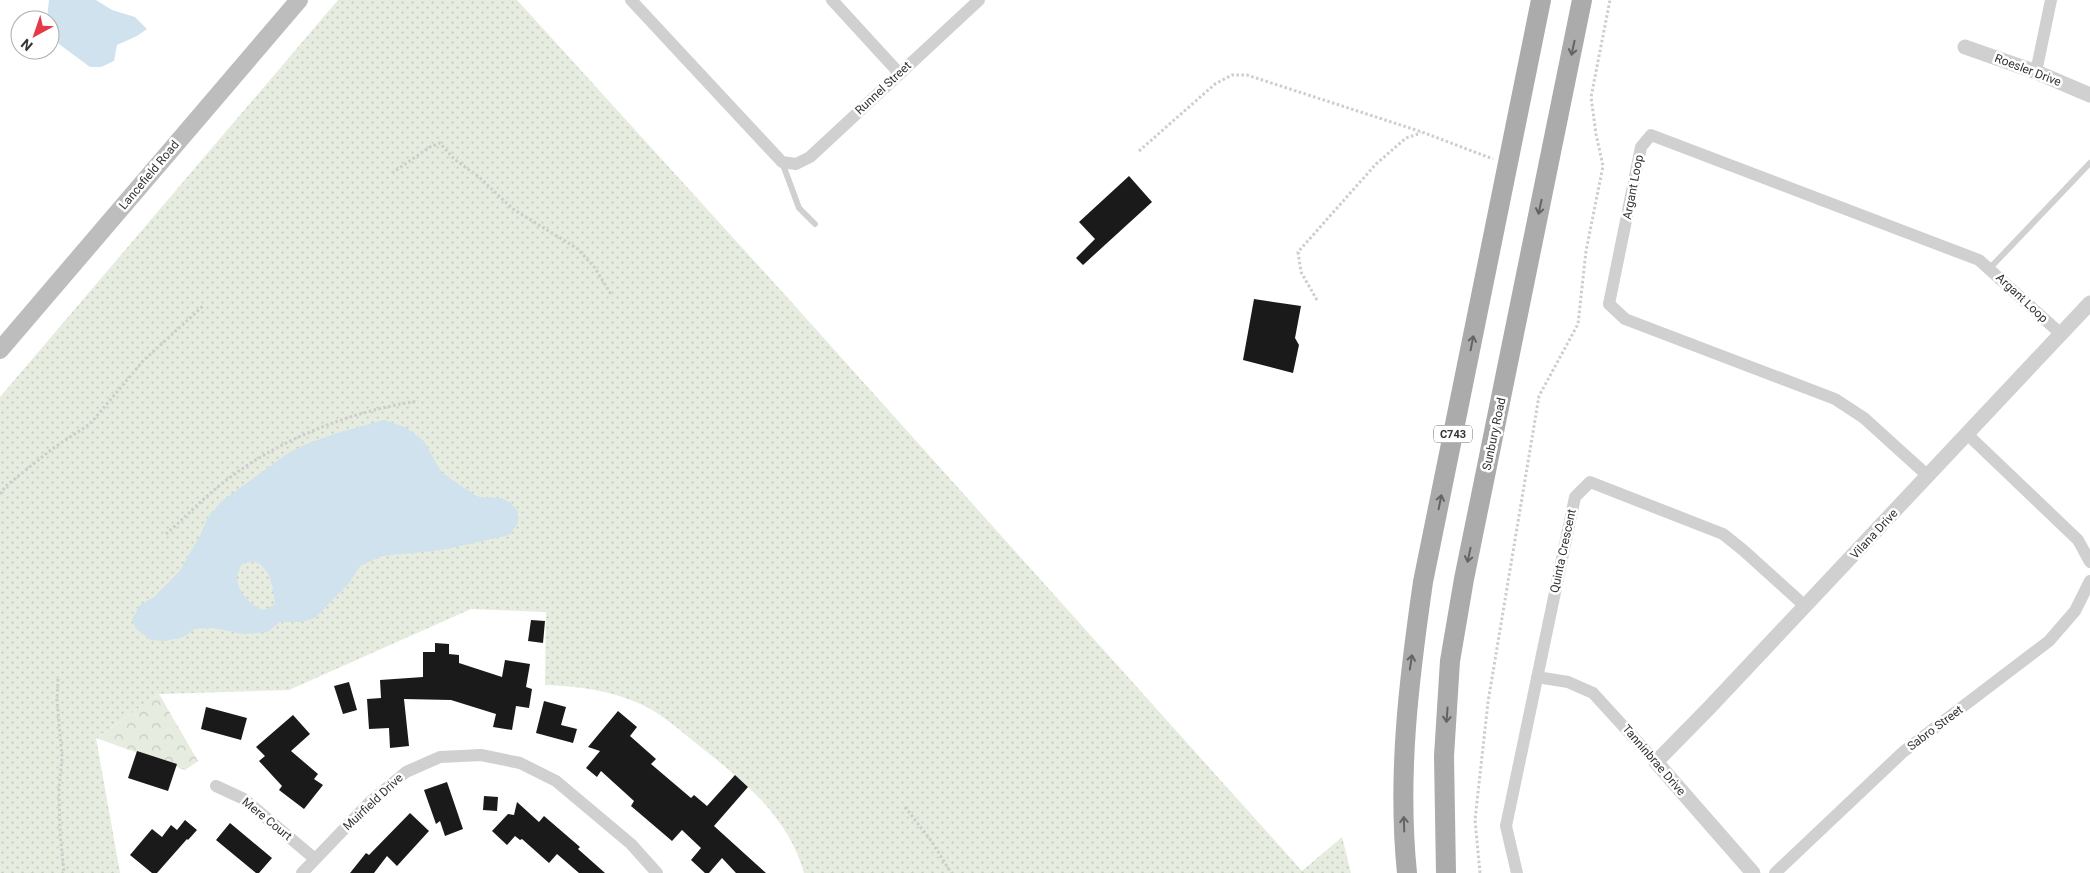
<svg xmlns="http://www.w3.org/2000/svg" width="2090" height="873" font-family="Roboto,sans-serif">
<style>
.grass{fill:url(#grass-dots)}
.forest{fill:url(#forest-crowns)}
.water{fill:#cfe2ee;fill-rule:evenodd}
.building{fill:#1a1a1a}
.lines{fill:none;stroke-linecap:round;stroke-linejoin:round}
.path{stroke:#cdcdcd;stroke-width:3;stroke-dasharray:2.5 2.5;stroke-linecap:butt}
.service{stroke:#d0d0d0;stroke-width:6}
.minor{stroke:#d0d0d0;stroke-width:12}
.tertiary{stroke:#d0d0d0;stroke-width:15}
.secondary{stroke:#bdbdbd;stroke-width:18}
.primary{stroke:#ababab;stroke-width:20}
.oneway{stroke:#636363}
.labels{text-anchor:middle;stroke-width:5;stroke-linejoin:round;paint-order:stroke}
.shield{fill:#fff;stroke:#707070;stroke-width:1}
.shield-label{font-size:11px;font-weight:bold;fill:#333}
.street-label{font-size:12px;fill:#333;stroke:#fff}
</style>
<defs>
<pattern id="grass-dots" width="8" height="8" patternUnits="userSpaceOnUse" patternTransform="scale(1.25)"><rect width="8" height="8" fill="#e6ecdf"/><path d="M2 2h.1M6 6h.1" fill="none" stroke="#c6cbc0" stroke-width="1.8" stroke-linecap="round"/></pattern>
<pattern id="forest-crowns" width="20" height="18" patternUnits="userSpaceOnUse" patternTransform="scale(1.25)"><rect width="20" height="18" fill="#e6ecdf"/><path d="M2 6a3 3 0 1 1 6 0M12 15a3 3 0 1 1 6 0" fill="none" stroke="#c6cbc0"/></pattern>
</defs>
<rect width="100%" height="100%" fill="#fff"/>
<path class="grass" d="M338,0h179l269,296 516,575 40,-34 9,36h-547c-16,-58 -62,-93 -107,-129 -19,-15 -37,-32 -59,-41 -30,-13 -61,-17 -93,-18l1,-73 -75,-3 -182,81 -130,4 -63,44 24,135h-120v-476z"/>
<path class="forest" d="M159,694l39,67 -13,9 -89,-32z"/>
<path class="water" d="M49,0h47l16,10 23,7 12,12 -10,7 -20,9 -3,16 -13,6h-11l-31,-23 -9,-13v-11l-3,-2z
M384,420l21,7 18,13 19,33 36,24 23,1 10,5 7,9v11l-9,12 -35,8 -32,7 -60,6 -22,10 -10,16 -35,36 -14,4h-21l-13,10 -24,2 -29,-6 -19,1 -12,8 -19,4 -13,-1 -15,-11 -4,-10 8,-14 14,-8 25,-25 22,-38 7,-17 14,-16 65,-47 17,-9 30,-11zM252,561c19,5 21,25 23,43l-11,6c-13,-3 -27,-19 -27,-33 0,-3 3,-8 4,-12z"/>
<path class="building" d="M1129,176l23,26 -69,63 -7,-7 19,-19 -16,-17z
M1254,299l47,7 -6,32 4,7 -6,28 -50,-13z
M531,620l14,1 -2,22 -15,-2z
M435,643l14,1v10l10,1v8l43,14 3,-17 25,4 -4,23 6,2 -3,19 -13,-2 -4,24 -19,-3 3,-13 -45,-14 -47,-1 5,47 -19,2 -1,-20 -20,1 -2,-30 14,-1 -1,-18 43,-3v-25h12z
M349,682l8,28 -14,4 -9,-28z
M544,701l22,6 -5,18 16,4 -4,14 -37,-10z
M206,707l41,11 -6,22 -40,-11z
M618,711l19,16 -7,9 26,23 -5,5 40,34 3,-3 13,11 28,-31 13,12 -34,39 52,47h-30l-14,-15 -13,15h-4l-14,-13 10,-12 -19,-18 -10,11 -41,-35 3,-5 -33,-30 -4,6 -11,-9 14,-17 -12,-4z
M293,715l17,19 -19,17 27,23 -4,5 9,6 -19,24 -25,-19 3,-4 -23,-25 6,-5 -9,-9z
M137,751l40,13 -9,27 -40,-13z
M447,782l16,47 -18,7 -5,-15 -4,3 -12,-34z
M484,796l14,1 -1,14 -14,-1z
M517,802l22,20 5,-6 36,31 -2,2 27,24h-26l-22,-19 -8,9 -27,-24 -2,1 -5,-4 -8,9 -15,-14 16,-17 6,1z
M410,813l19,18 -32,35 -10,-10 -13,17h-24l16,-20 3,2z
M185,820l12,10 -9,10 -1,-1 -30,34h-5l-22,-18 22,-26 10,8 9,-12 6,5z
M230,823l42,35 -13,15h-3l-40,-33z"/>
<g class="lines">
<path class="path" d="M1139,151l76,-67 17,-9h15l175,57 71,27
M392,173l38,-26 10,-4 14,16 25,18 34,32 65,40 17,19 17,28
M1317,300l-16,-28 -3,-20 78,-88 30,-26 15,-5
M0,494l6,-8 46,-37 38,-25 53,-63 60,-55
M166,534c22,-19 42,-41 66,-58 53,-39 121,-65 186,-75
M58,679l-1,21 5,57 -3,31 1,45 4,40
M905,807l27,35 19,31
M1480,873l-5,-53 13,-118 51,-306 39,-72 8,-73 17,-85 -7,-32 -5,-37 19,-97"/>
<path class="service" d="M782,162l17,46 16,16
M1990,268l100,-105"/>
<path class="minor" d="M631,0l151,162 14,2 14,-7 169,-157
M832,0l67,73
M2036,72l15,-72
M1967,434l111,106 12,22
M1928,476l-64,-58 -29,-19 -210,-80 -16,-15 32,-157 10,-12 328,125 82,74
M1537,677l31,5 25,11 63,69
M216,786l28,13 71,60
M302,873l69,-72 35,-29 34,-15 41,-2 39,8 36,18 75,63 26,29
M1517,873l-11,-47 69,-329 15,-15 133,52 20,16 62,56
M1775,873l128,-121 146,-111 26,-30 15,-30"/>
<path class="tertiary" d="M1965,47l71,25 54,23
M1753,873l-97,-111 53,-54 381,-405"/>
<path class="secondary" d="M0,350l299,-350"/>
<path class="primary" d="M1407,873c-10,-98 2,-194 16,-291l118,-582
M1446,873l-2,-117 6,-95 14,-82 118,-579"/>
</g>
<defs><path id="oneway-shaft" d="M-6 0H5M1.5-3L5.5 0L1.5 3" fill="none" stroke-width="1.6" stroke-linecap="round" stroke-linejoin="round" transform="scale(1.25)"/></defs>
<g class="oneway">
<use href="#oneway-shaft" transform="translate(1573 48) rotate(102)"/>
<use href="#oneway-shaft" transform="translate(1540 207) rotate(102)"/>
<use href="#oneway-shaft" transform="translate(1472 343) rotate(-79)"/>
<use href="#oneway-shaft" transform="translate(1440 502) rotate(-79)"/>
<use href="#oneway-shaft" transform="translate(1469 555) rotate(102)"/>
<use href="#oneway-shaft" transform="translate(1411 662) rotate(-81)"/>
<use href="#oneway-shaft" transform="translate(1447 715) rotate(94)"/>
<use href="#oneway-shaft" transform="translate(1404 824) rotate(-92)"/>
</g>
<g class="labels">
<rect class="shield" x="1434" y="425.5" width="38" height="17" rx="4"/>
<g class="shield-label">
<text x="1453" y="438">C743</text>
</g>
<g class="street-label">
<text transform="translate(2028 70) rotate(21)" y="4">Roesler Drive</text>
<text transform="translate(883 88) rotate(-43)" y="4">Runnel Street</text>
<text transform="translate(149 175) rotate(-50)" y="4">Lancefield Road</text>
<text transform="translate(1633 187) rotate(-79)" y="4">Argant Loop</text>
<text transform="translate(2022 298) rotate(43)" y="4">Argant Loop</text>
<text transform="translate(1494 434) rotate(-78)" y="4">Sunbury Road</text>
<text transform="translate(1874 534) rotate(-47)" y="4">Vilana Drive</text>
<text transform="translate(1563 551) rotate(-78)" y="4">Quinta Crescent</text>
<text transform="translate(1935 728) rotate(-37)" y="4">Sabro Street</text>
<text transform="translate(1654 760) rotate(49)" y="4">Tanninbrae Drive</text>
<text transform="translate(373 802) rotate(-43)" y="4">Muirfield Drive</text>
<text transform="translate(267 819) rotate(39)" y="4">Mere Court</text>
</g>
</g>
<g transform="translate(35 35) rotate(220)"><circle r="24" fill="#ffffff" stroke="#adadad"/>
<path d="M0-4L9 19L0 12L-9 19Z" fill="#e63946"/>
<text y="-8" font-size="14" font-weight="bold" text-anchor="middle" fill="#333333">N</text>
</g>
</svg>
